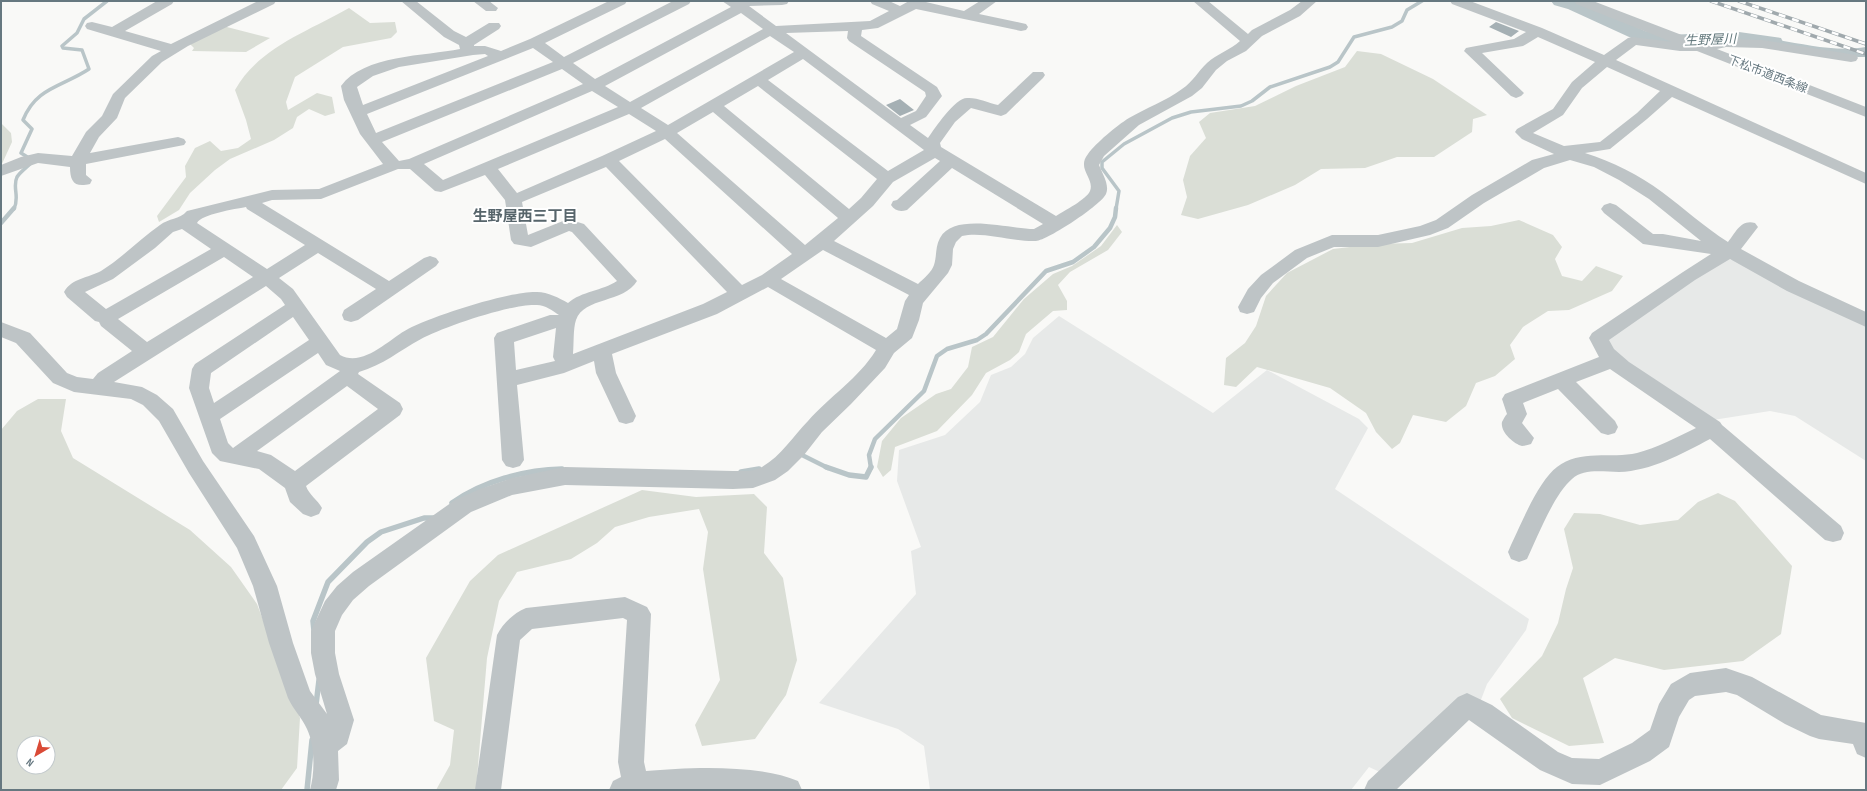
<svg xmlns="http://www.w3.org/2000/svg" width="1867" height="791" font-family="'Sofia Sans Condensed','Noto Sans JP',sans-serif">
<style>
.built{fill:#e7e9e8}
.green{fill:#daded6;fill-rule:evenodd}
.water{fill:#b9c5c8}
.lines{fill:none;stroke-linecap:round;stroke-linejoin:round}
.stream-far2{stroke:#b9c5c8;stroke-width:3.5}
.stream-far1{stroke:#b9c5c8;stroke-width:4.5}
.stream{stroke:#b9c5c8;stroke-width:5.5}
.river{fill:#b9c5c8;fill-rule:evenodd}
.building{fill:#a5b0b4}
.minor{fill:#bec4c6;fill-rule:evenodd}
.rail-casing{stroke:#a0a9ad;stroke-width:3.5}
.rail{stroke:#fff;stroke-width:2.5;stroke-dasharray:7;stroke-linecap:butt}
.labels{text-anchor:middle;stroke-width:4;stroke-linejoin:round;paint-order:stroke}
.far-street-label{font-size:12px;fill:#667880;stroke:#fff}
.far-water-label{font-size:13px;font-style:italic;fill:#60767a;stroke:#fff}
.neighbourhood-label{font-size:15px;font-weight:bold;fill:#57656b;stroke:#fff}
</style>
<rect width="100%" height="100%" fill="#f9f9f7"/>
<path class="built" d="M1725,258l13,3 128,65v135l-71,-45 -25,-5 -57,9 -102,-65 -5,-17z
M1059,316l154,97 54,-43 92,49 9,9 -33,61 194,130 -3,11 -39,54 -8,21 -97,68 -13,-6 -18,23h-421l-6,-44 -26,-17 -79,-26 97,-109 -5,-43 10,-4 -24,-66 2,-31 46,-15 35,-33 11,-27 20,-8 14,-13 8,-16z"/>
<path class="green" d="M349,8l21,15 25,-1 2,10 -6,6 -48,9 -48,30 -9,25 2,8 29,-17 15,4 3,16 -10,3 -16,-7 -12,8 -4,11 -19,12 -44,19 -15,11 -25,23 -11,17 -20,12 -2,-6 29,-39 -1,-11 10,-18 15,-7 11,10 17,-3 13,-9 -5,-19 -11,-30c23,-42 74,-59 114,-82z
M223,26l47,12 -24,14 -54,-1 2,-3 -6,-6z
M1357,51l24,3 52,25 54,36 -14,4 -1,13 -38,25h-37l-32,11 -44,1 -26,16 -47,20 -50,14 -17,-4 6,-18 -4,-17 7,-24 16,-18 -7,-16 11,-9 45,-7 41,-20 49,-19z
M1,123l10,10 1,9 -11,24z
M1519,220l34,15 9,12 -7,12 7,17 20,5 14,-15 27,10 -11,15 -43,19 -21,1 -25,16 -13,18 5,14 -20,17 -19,7 -10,23 -20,16 -33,-7 -13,28 -8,6 -16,-17 -10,-19 -36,-25 -73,-21 -21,20 -12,-2 2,-27 19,-15 11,-17 10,-30 21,-23 46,-24 42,-5 37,-1 50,-15 29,-2z
M1117,225l5,7 -14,18 -38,22 -12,13 9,16v9l-14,1 -27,23 -7,18 -9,8 -24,13 -14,22 -35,36 -42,16 -4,23 -8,7 -6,-10 5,-26 19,-23 35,-24 15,-5 17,-22 4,-20 21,-10 31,-38 29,-25 19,-8 29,-20z
M38,399h28l-5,32 12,27 117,72 41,37 26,37 43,114 -3,50 -16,22h-280v-360l16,-19zM24,743h24v24h-24z
M642,490l54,7 58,-3 13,13 -3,46 19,25 14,82 -11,35 -31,44 -53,7 -7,-21 25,-45 -17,-111 5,-37 -9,-23 -50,8 -34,10 -18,16 -26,16 -54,13 -18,29 -12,57 -11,132h-40l14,-25 4,-35 -20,-9 -8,-63 44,-77 28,-26z
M1718,493l17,8 57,65 -11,68 -38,27 -79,9 -49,-12 -32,20 21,65 -35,3 -57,-28 -12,-19 42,-43 16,-33 8,-34 7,-21 -9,-39 10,-16 26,1 40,11 38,-5 20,-18z"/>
<path class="water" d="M1757,37c36,4 73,16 109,10v10h-8l-119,-19z"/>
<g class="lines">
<path class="stream-far2" d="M29,158l-8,-5 11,-24 -9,-9c13,-33 39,-33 66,-51l-7,-19 -19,-2 -1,-2 15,-13 7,-14 23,-18
M14,209c6,-12 -2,-22 3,-32 3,-5 10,-10 14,-14
M1116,209l3,-18 -17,-23v-6l22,-18 48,-26 19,-6 50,-6 11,-5 18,-14 60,-20 8,-5 16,-25 38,-10 10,-6 5,-11 15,-9"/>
<path class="stream-far1" d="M1,223l13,-15
M800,454l28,14
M871,468l-2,-13 6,-16 49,-48 13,-35 10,-7 30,-9 9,-6 60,-63 27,-9 21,-15 16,-19 5,-11 1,-9"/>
<path class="stream" d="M826,467l23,8 17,2 5,-10
M741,472l18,-3
M452,503c31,-22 72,-33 110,-34
M314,631l-1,-10 15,-39 39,-40 14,-10 43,-14h10
M316,705l3,-25
M307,790l5,-50"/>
<path class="river" d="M1551,1h29l65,30 21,4 73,-3 42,6 2,4 -2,4 -7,2 -35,-4 -73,3 -26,-5 -72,-33 -14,-4z"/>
</g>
<path class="building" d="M1496,22l23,9 -8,6 -22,-10z
M900,99l14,11 -14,6 -14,-11z"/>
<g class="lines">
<path class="minor" d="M157,1h17l-2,3 -47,27 46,13 87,-43h18l-2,3 -86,42 -26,16 -37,36 -8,20 -18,19 -9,16 88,-16 6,2 2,3 -2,3 -98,19v11l6,5 -2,4c-16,4 -20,-3 -20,-17l-32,-4 -37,13v-11l20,-8 17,-4 34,3 14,-24 16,-16 11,-22 39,-38 9,-5 -74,-22 -2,-3 2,-3 5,-1 20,5z
M401,1h15l38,30 12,6 23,-14h10l2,3 -2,3 -25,16v1h11l16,5 29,-12 79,-38h18l-2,3 -80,39 19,14 109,-56h18l-2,3 -116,59 22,16 136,-72 -9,-6h67l-2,3 -5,1 -33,1 27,20 94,-5 19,-10 -17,-7 -2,-3h19l11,5 9,-5h18l-1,1 38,9 16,-10h17l-18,13 47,10 2,3 -2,3 -5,1 -105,-22 -38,19 -16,2 -1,6 76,51 5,9 -16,21 -16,8 18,13c7,-10 27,-40 39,-40 9,-1 22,5 31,7l35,-33h10l2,3 -2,3 -37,36 -5,2 -30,-8 -16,14 -15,21 1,4 115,69c8,-5 31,-17 34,-25 5,-13 -14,-22 -2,-37 8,-11 28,-28 41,-36 17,-10 37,-17 53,-29 11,-7 16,-18 25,-26 10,-9 23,-13 33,-22l-47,-40h15l40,33 4,-4 38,-20 12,-9h15l-17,15 -38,20 -16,15 -19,10 -11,9 -14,18 -10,8 -53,29 -35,31 -5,9c3,8 11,20 7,29 -5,11 -58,46 -70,47 -23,1 -53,-10 -74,-5l-6,6 -3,7 -1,16 -4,8 -25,30 -4,17 -7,18 -18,15 -9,15 -34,36 -29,28 -18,23 -16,16 -13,9 -22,8 -20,1 -168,-4 -53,10 -41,17 -102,74 -16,14 -11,15 -7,16v22l4,21 15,46 -7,24 -9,7 1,29 -3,10h-26c5,-18 5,-44 -3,-61 -5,-11 -14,-20 -19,-31l-19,-55 -16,-57 -16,-38 -48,-75 -30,-52 -16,-16 -12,-6 -57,-7 -21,-9 -37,-40 -15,-6v-15l29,11 37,40 10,4 16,2 5,-6 34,-22 -31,-25 -2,-4 -4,-1 -28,-24 -3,-5c8,-14 24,-14 37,-21 21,-13 39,-32 59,-46 9,-7 19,-5 27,-14l85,-21 47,-1 64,-25 -23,-30 -16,-34 -3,-14c22,-31 85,-30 119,-37l-1,-4 -15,-8zM741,13l22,16 -133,73 -25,-16zM848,31l-1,7 2,3 76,51 1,4 -10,15 -15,7 -115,-85zM770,36l24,16 -126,73 -27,-17zM533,48l20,14 -177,71 -9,-19zM485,54l3,2 -125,49 -6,-18 16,-11 26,-9 74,-12zM803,59l121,91 -36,21 -120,-91zM562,69l21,15 -174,75 -10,2 -17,-19zM758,86l119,93 -16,19 -12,11 -125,-103zM592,91l26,16 -175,73 -19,-16zM713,112l125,106 -33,27 -128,-112zM629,114l27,17 -54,25 -85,37 -19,-24zM665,139l127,115 -30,21 -20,10 -123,-124zM935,158l5,3 -43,39 -4,1 -2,4c4,6 9,7 16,5l45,-42 91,56 -9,5c-25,0 -80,-17 -94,9 -5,9 -3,18 -6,27 -2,7 -11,14 -16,19l-84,-43 39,-35 20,-24zM606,167l121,125 -24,12 -130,50c1,-11 0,-25 3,-34 8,-23 48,-17 61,-39l-53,-57 -16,-5 -40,16 -6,-33zM398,169h12l25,22 6,1 44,-17 20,25 6,40 3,4 17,3 38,-16 3,1 45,49c-15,10 -35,10 -49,22 -9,-5 -20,-11 -31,-11 -28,-1 -104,24 -129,37 -19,10 -45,39 -68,26l-47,-66 -14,-11 39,-25 58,36 -32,21 -2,5 2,5 7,2 7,-2 78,-54 3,-4 -3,-4 -6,-2 -6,2 -35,23 -127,-78 10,-3 49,-1zM246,207l1,2 58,36 -38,24 -70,-46c5,-9 38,-14 49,-16zM182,229l29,20 -105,60 -21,-17 28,-13 42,-31 18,-16zM823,250l86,45 -4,6 -8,28 -11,9 -105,-59zM224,257l29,20 -106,65 -29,-23zM266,286l15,13 4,6 -90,59 -3,5 -3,19 23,65 8,8 39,8 26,19 5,14 13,12 8,3 8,-3 3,-6c-4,-8 -13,-13 -16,-22l94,-71 3,-6 -3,-6 -42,-29 1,-2c24,-7 40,-21 62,-33 22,-12 92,-36 116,-34 8,0 16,6 22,10h-9l-53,18 -3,5 8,122 4,6 7,2 7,-2 4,-6 -7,-75 47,-12 30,-12 2,12 23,49 7,2 7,-2 3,-6 -20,-43 -4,-19 105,-40 51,-27 108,63c-17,28 -47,47 -68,71 -16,16 -27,36 -48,47 -8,4 -18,3 -27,3l-168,-4 -53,11 -32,11 -25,11 -102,72 -16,14 -12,15 -14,30v22l4,21 12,40 -17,-23 -17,-48 -16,-57 -23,-50 -51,-75 -30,-52 -16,-14 -15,-8 -28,-5zM293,317l16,23 -95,63 -5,-15 2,-15zM556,328l-3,29 2,4 -39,9 -2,-28zM318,353l8,12 14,6 -107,77 -5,-5 -8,-24zM347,386l31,23 -83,62 -24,-16 -14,-4z
M473,1h16l9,7 -2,3h-10z
M1450,1h20l72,27 62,27 24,-17 5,-1 39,5 -96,-38 -2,-3h19l107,41 26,-3 36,1 94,15 2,3 -2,3 -5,1 -89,-14 -36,-1 -9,2 149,58v10l-169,-66h-17l-44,-6 -20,15 250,113v11l-194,-87 -25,22 -37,30 -25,4c28,9 54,22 77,39 22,16 42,35 66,50 8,-10 13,-23 27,-19l3,4 -17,22 58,32 67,31v15l-79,-36 -57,-32 -35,21 -86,60 5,9 15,13 91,60 2,3 119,101 3,7 -3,7 -8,2 -8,-2 -115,-101c-28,15 -59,32 -91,33 -16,0 -35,-4 -47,7 -18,15 -35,59 -45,80l-8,3 -8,-3 -3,-7 3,-7c10,-21 28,-65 46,-78 23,-18 54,-8 80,-14 20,-5 40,-16 59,-25l-86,-59 -34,13 39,39 3,6 -3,6 -7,2 -7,-2 -43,-44 -35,14 4,11 -5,9 12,15 -3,6c-3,1 -6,2 -9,2 -8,-2 -22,-14 -20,-24 1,-2 3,-6 5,-8l-5,-15 3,-5 94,-37 -10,-19 3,-5 91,-61 28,-18 -68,-10 -39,-31 -3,-4 3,-4 6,-2 6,2 37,29h10l38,7 -52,-42 -30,-19 -25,-13 -24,-7 -26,8 -60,35 -36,25 -18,7 -52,12h-44l-27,11 -34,25 -12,15 -7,14 -7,2 -7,-2 -2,-5 10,-18 13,-14 34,-25 37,-15h46l42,-9 16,-6 36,-25 60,-35 22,-6 -32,-15 -7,-7 2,-3 36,-20 19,-27 23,-20 -57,-25 -15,9 -41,7 42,40 -3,3 -5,2 -5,-2 -47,-45 2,-3 5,-1 43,-8 12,-7 -74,-28zM1607,67l53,24 -23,22 -37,29 -36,4 -31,-13 30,-18 19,-27z
M625,597l22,10 4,7 -7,148 2,9c44,-4 111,-7 152,10l4,9h-193l4,-9 8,-4 -3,-15 9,-142 -4,-2 -91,11 -12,11 -19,150h-26l22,-155c6,-12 17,-22 29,-27z
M1726,668l26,9 69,38 45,8v35l-9,-4 -4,-10 -34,-5 -9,-3 -25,-12 -48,-29 -11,-3 -31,4 -6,4 -10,17 -10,30 -19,14 -50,24 -28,-1 -32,-14 -71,-50 -73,70h-32l4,-9 90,-84 9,-4 25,12 66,47 14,6 27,1 33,-16 18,-13 9,-26 12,-20 19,-11z"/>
<defs>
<path id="rail" d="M1711,1l155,53
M1739,1l127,43"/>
</defs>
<use href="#rail" class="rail-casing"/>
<use href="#rail" class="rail"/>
</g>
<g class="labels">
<g class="far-street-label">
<text transform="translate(1768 74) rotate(21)" y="4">下松市道西条線</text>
</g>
<g class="far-water-label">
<text transform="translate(1710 39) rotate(-2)" y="5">生野屋川</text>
</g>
<g class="neighbourhood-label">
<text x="525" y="221">生野屋西三丁目</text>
</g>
</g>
<rect width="1867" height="791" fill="none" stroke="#667880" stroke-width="4"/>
<g transform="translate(36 755) rotate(218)"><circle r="19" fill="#ffffff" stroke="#c2c9cc"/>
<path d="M0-3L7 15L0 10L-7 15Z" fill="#da4a36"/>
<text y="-6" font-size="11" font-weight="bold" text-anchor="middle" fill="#667880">N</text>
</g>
</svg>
